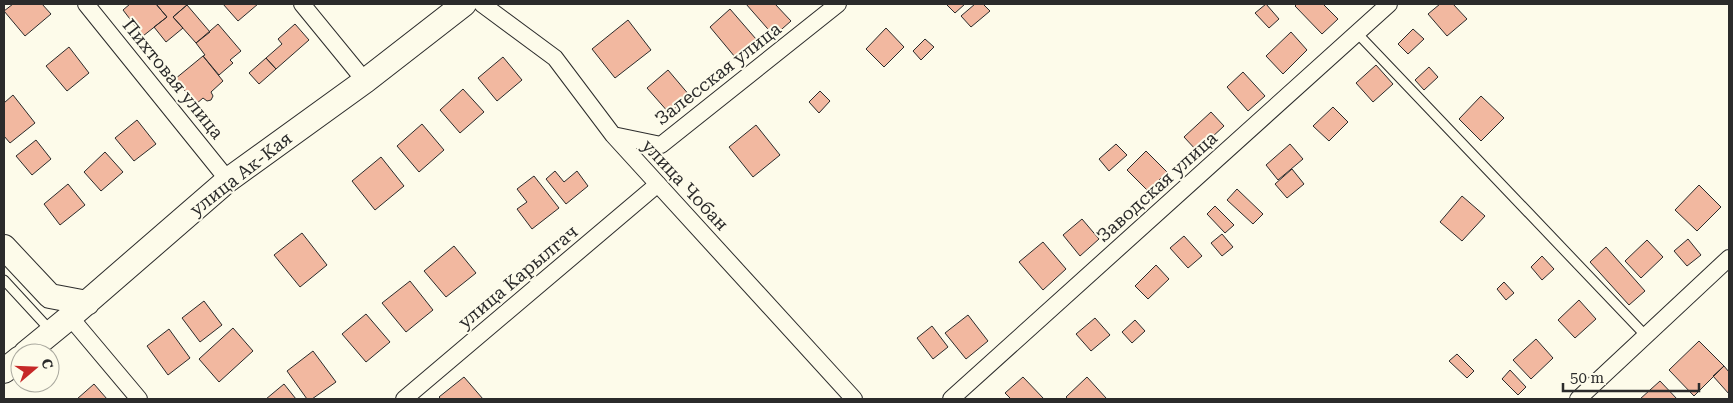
<svg xmlns="http://www.w3.org/2000/svg" width="1733" height="403" font-family="'Roboto Serif',serif">
<style>
.building{fill:#f2b8a0;stroke:#2b2b2b}
.lines{fill:none;stroke-linecap:round;stroke-linejoin:round}
.lane-casing{stroke:#2b2b2b;stroke-width:11}
.street-casing{stroke:#2b2b2b;stroke-width:18}
.secondary-casing{stroke:#2b2b2b;stroke-width:26}
.lane{stroke:#fdfbea;stroke-width:9}
.street{stroke:#fdfbea;stroke-width:16}
.secondary{stroke:#fdfbea;stroke-width:24}
.labels{text-anchor:middle;stroke-width:4;stroke-linejoin:round;paint-order:stroke}
.street-label{font-size:18px;fill:#2b2b2b;stroke:#fdfbea}
</style>
<rect width="100%" height="100%" fill="#fdfbea"/>
<path class="building" d="M13,4h29l9,10 -26,22 -21,-25z
M130,4h26l11,13 -24,19 -20,-26z
M156,4h32l-15,13 10,11 -17,14 -12,-15 13,-10z
M223,4h35l-20,17z
M746,4h29l16,17 -17,15z
M946,4h19l-10,9z
M975,4h8l7,7 -19,16 -10,-11z
M1266,4l13,15 -10,9 -14,-15z
M1297,4h26l15,15 -16,15 -27,-28z
M1440,4h13l14,15 -20,17 -19,-22z
M187,5l23,27 -14,11 -23,-26z
M730,9l26,30 -21,18 -25,-30z
M628,20l23,30 -36,28 -23,-29z
M218,24l23,27 -11,9 3,3 -14,12 -16,-19 2,-1 -9,-12z
M295,24l14,16 -33,29 -10,-11 16,-14 -4,-5z
M886,28l18,19 -20,20 -18,-18z
M1413,29l11,10 -16,15 -10,-10z
M1291,32l16,18 -24,24 -17,-18z
M925,39l9,8 -13,13 -8,-9z
M69,47l20,26 -22,18 -21,-25z
M203,56l20,25 -12,11 2,4 -2,4 -4,1 -4,-3 -7,6 -21,-25z
M503,57l19,23 -25,21 -19,-23z
M266,58l10,11 -17,15 -10,-11z
M1376,65l17,19 -20,18 -17,-19z
M1429,67l9,10 -14,13 -9,-10z
M668,70l22,26 -21,17 -22,-25z
M1243,72l22,24 -17,15 -21,-24z
M463,89l21,23 -24,21 -20,-23z
M820,91l10,10 -11,12 -10,-11z
M13,95l22,28 -25,20 -6,-7v-33z
M1481,96l23,22 -23,23 -22,-22z
M1333,107l15,15 -19,19 -16,-15z
M1211,112l13,14 -27,25 -13,-14z
M137,120l19,24 -22,17 -19,-23z
M422,124l22,26 -25,22 -22,-26z
M756,125l24,30 -27,22 -24,-30z
M36,140l15,19 -19,16 -16,-19z
M1116,144l11,11 -18,16 -10,-12z
M1290,144l13,15 -25,21 -12,-15z
M1146,151l21,21 -19,19 -21,-21z
M105,152l18,20 -22,19 -17,-19z
M381,157l23,29 -29,24 -23,-29z
M1292,169l12,15 -17,14 -12,-14z
M555,171l9,11 13,-11 11,15 -22,18 -20,-25z
M534,176l25,32 -27,21 -15,-20 10,-7 -10,-13z
M68,184l17,21 -25,20 -16,-21z
M1699,185l22,22 -24,24 -22,-21z
M1237,189l26,25 -10,10 -26,-24z
M1462,196l23,20 -23,25 -22,-19z
M1215,206l19,19 -9,8 -18,-19z
M1082,219l17,20 -19,17 -17,-21z
M302,233l25,32 -27,22 -26,-32z
M1222,234l11,13 -11,9 -11,-13z
M1184,236l18,20 -14,12 -18,-20z
M1688,239l13,16 -14,11 -13,-15z
M1647,240l16,17 -22,21 -16,-17z
M1043,242l23,27 -23,21 -24,-28z
M454,246l22,27 -30,24 -22,-26z
M1606,247l39,44 -16,14 -39,-43z
M1542,256l12,13 -12,11 -11,-13z
M1156,265l13,14 -21,20 -13,-13z
M410,281l23,29 -27,22 -24,-29z
M1504,282l10,11 -8,7 -9,-11z
M1579,300l17,19 -21,19 -17,-18z
M204,301l18,24 -22,17 -18,-24z
M366,314l24,28 -24,20 -24,-28z
M968,315l20,26 -22,18 -21,-26z
M1095,318l15,17 -19,16 -15,-17z
M1135,320l10,11 -13,12 -10,-11z
M932,326l16,21 -15,12 -16,-21z
M233,328l20,23 -34,31 -20,-23z
M169,329l21,29 -22,17 -21,-29z
M1536,339l17,19 -22,21 -18,-19z
M1699,341l25,25 -30,30 -25,-26z
M313,351l23,31 -24,17h-5l-20,-28z
M1457,354l17,17 -7,7 -18,-17z
M1724,366l5,6v22l-16,-18z
M1510,370l16,17 -8,8 -16,-16z
M464,377l19,22h-42l-2,-2z
M1023,377l21,22h-33l-6,-6z
M1087,377l19,21 -2,1h-36l-2,-2z
M1660,381l17,18h-37z
M94,384l13,15h-30z
M284,384l12,15h-30z"/>
<g class="lines">
<defs>
<path id="lane" d="M1357,33l289,303
M4,280l47,51"/>
<path id="street" d="M86,4l142,176
M302,4l63,77
M482,4l73,54 58,77 241,264
M613,135l48,10 177,-141
M70,317l69,82
M404,399l254,-215
M951,399l438,-395
M1578,399l151,-141"/>
<path id="secondary" d="M4,247l46,49 37,7
M26,353l44,-36 158,-137 137,-99 99,-77
M4,371l16,-13"/>
</defs>
<use href="#lane" class="lane-casing"/>
<use href="#street" class="street-casing"/>
<use href="#secondary" class="secondary-casing"/>
<use href="#lane" class="lane"/>
<use href="#street" class="street"/>
<use href="#secondary" class="secondary"/>
</g>
<g class="labels">
<g class="street-label">
<text transform="translate(718 74) rotate(-38)" y="6">Залесская улица</text>
<text transform="translate(173 79) rotate(51)" y="6">Пихтовая улица</text>
<text transform="translate(241 174) rotate(-38)" y="6">улица Ак-Кая</text>
<text transform="translate(685 185) rotate(47)" y="6">улица Чобан</text>
<text transform="translate(1157 187) rotate(-42)" y="6">Заводская улица</text>
<text transform="translate(518 277) rotate(-40)" y="6">улица Карылгач</text>
</g>
</g>
<rect width="1733" height="403" fill="none" stroke="#2b2b2b" stroke-width="10"/>
<g transform="translate(35 368) rotate(71)"><circle r="24" fill="#fdfbea" stroke="#a9a89e"/>
<path d="M0-4L9 19L0 12L-9 19Z" fill="#c62828"/>
<text y="-8" font-size="14" font-weight="bold" text-anchor="middle" fill="#2b2b2b">С</text>
</g>
<path d="M1563 383v8h136v-8" fill="none" stroke="#2b2b2b" stroke-width="2.5"/>
<text x="1570" y="383" font-size="15" fill="#2b2b2b" stroke="#fdfbea" stroke-width="4" paint-order="stroke">50 m</text>
</svg>
